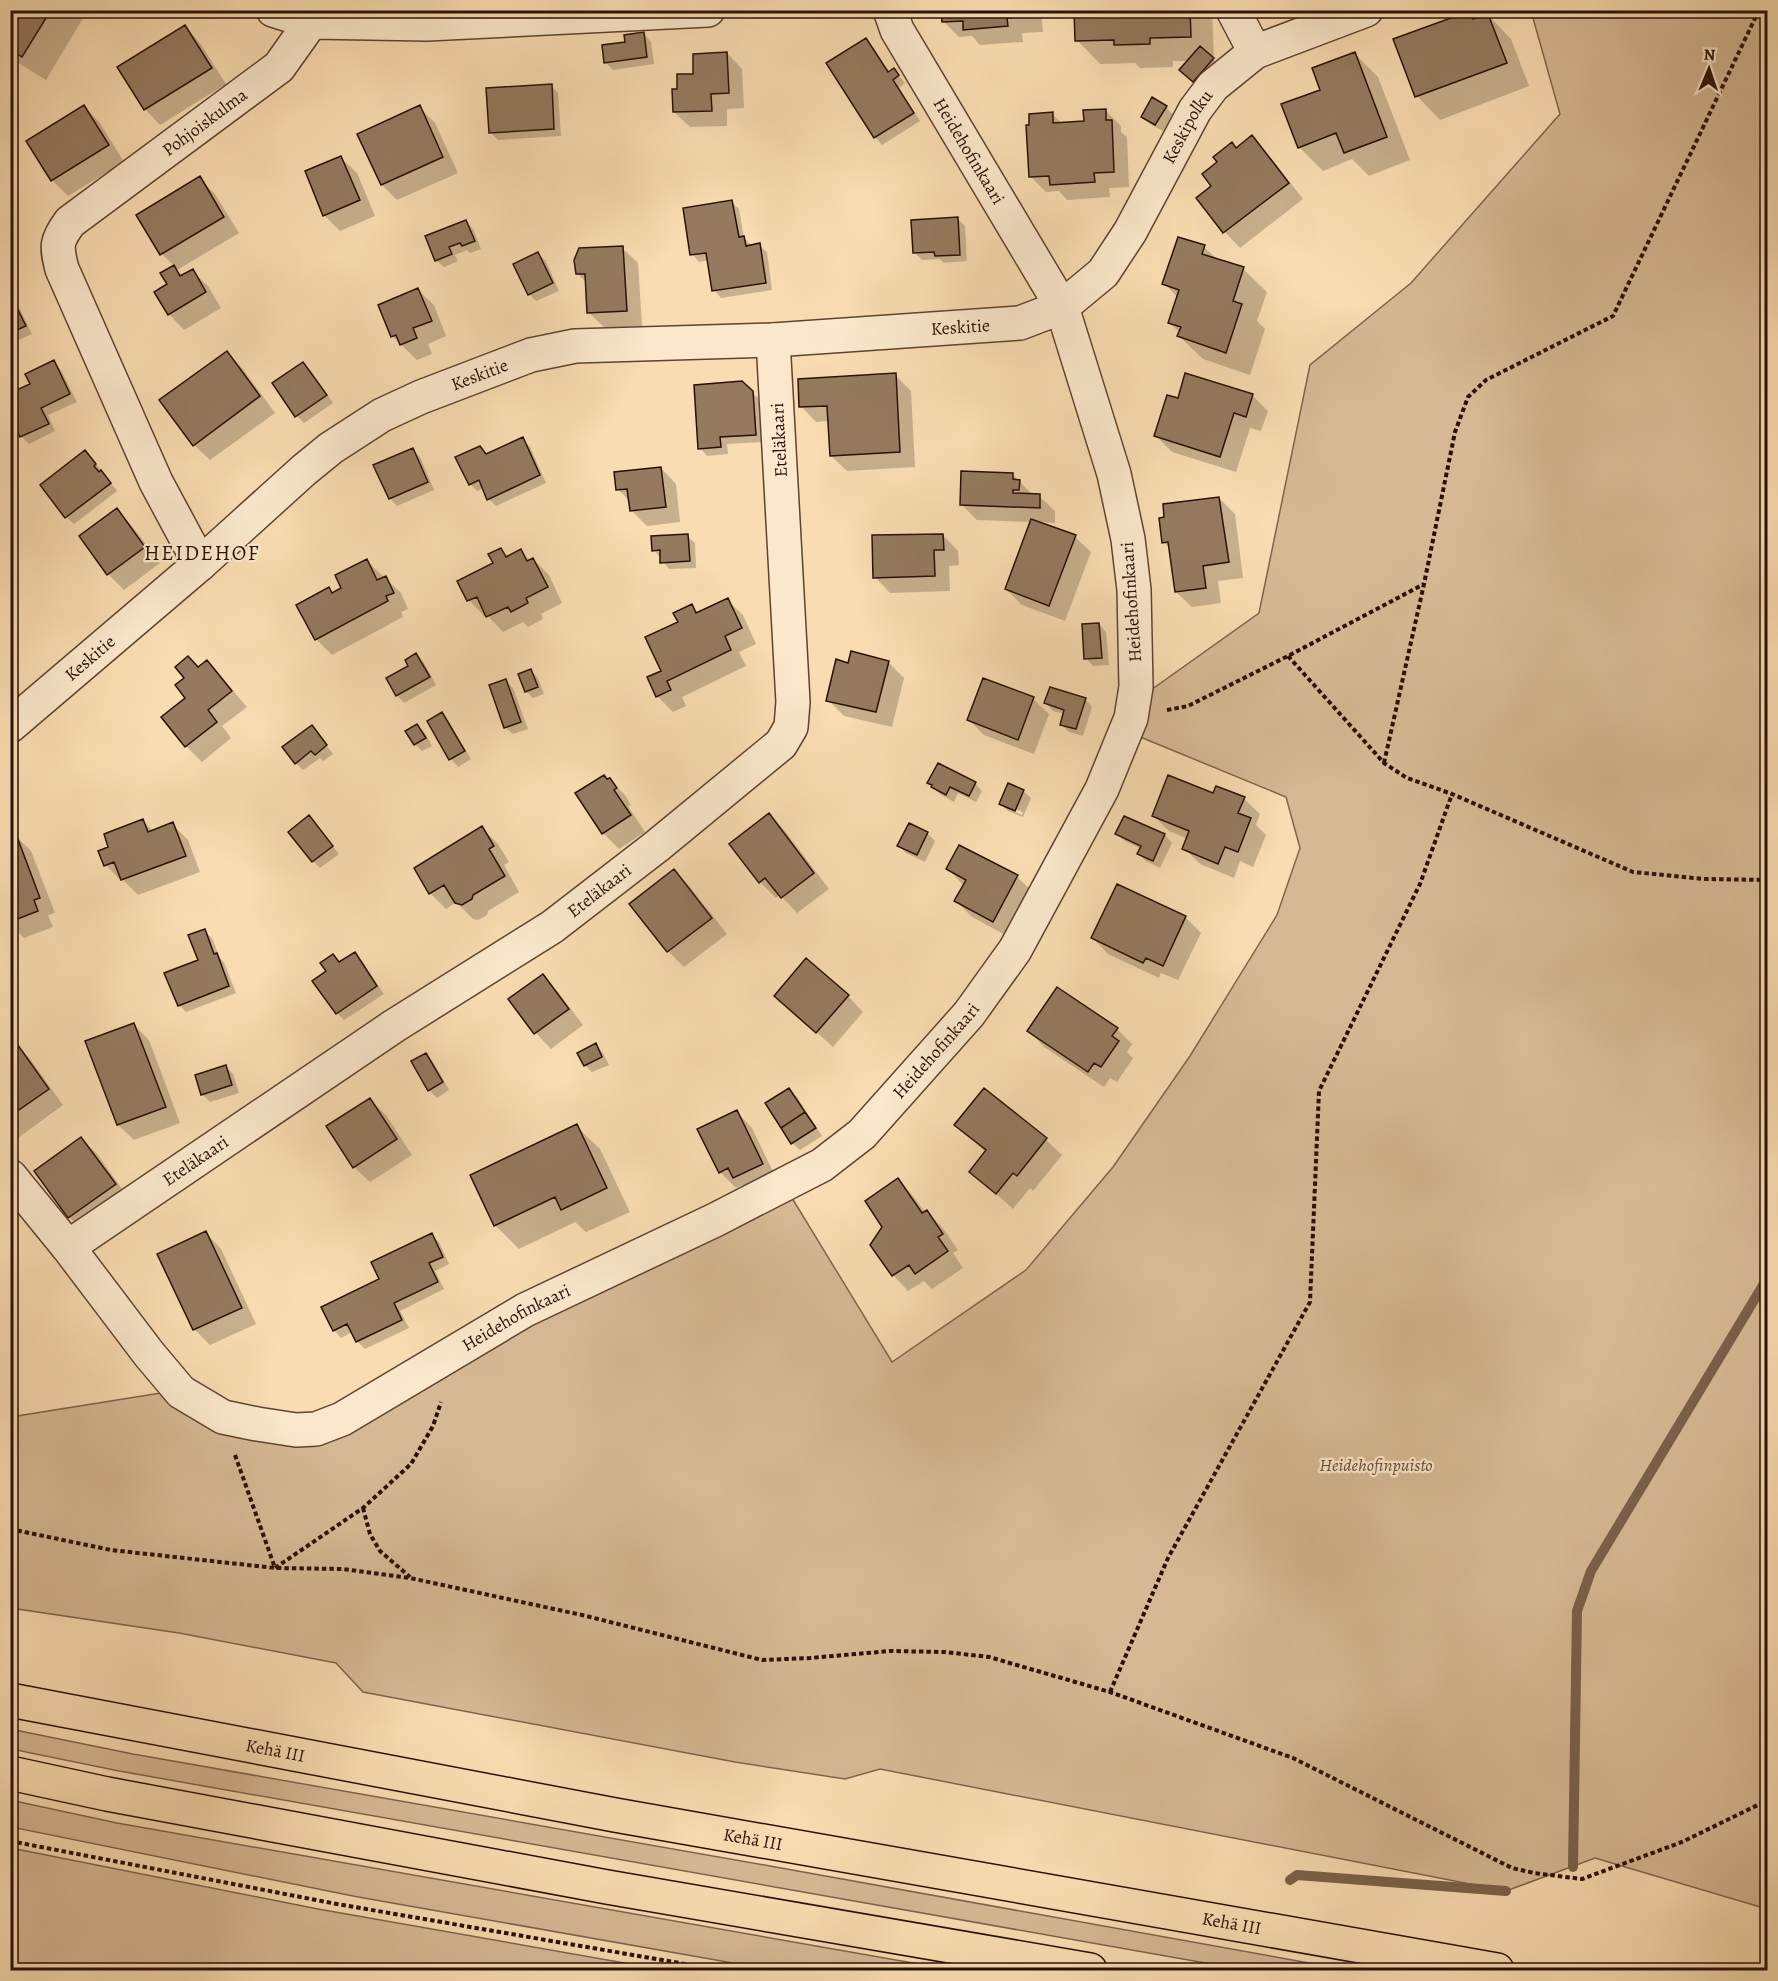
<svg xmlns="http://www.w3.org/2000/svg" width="1778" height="1981" font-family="Alegreya,serif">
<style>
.green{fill:#d6b994;stroke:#80644e;stroke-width:1.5}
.shadow{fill:#0003;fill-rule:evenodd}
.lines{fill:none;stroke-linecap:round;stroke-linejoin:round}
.stream{stroke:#7b614a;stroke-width:10}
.building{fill:#957a5f;stroke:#291007;stroke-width:1.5}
.street-casing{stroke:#5d4332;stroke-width:36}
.highway-casing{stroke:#291007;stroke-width:36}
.path{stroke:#291007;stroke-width:4;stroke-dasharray:4.5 3;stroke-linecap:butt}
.street{stroke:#fbe8cc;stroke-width:33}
.highway{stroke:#f9dcb1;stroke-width:33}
.labels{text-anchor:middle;stroke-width:4.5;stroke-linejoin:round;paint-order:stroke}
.street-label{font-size:18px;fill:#291007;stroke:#fbe8cc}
.park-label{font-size:18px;font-style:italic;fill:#664b38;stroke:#fbe8cc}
.quarter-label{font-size:21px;letter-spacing:1.5px;fill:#291007;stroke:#fbe8cc}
</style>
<rect width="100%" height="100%" fill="#f9dcb1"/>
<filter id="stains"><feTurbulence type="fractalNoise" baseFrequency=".00333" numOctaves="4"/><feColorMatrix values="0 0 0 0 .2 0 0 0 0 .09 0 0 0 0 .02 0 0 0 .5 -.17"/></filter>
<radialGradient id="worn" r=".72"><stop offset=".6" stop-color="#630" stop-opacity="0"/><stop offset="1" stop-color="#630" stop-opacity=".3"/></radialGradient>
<path class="green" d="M1531,11h236v1898l-172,-51 -89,33 -626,-122 -35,10 -110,-17 -372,-70 -27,-29 -157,-30 -168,-25v-191l156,-25 120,47 226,-114 279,-127 100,164 134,-92 87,-103 77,-111 87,-141 23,-67 -14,-51 -153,-63 18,-44 108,-77 51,-248 101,-82 149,-169z
M10,1729l123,25 637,112 578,104h-103l-1126,-199 -108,-22z
M10,1800l107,23 836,147h-180l-415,-73 -347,-70z
M11,1848l307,61 346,61h-653z"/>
<path class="shadow" d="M10,10h78l-42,70 -36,-22z
M942,10h99l2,22 -21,1 1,9 -43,3 -8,-9 -13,1 -16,-16z
M1076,10h136l2,50 6,6 -19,22 -12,-11v-16h-16v6l-33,1 -5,-5 -35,1 -23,-24z
M1470,13l7,7 11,-5 23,24 18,47 -89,34 -23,-24z
M185,27l15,16 26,41 -66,41 -15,-16z
M644,34l7,8 3,22 -41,6 -8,-8z
M866,40l7,7 17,26 4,-3 7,8 4,5 -6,5 21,33 -38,24 -7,-8z
M727,53l15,16 2,39 -17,1v17l-37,1 -16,-15 5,-22 16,-15z
M1355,54l23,23 32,83 -41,16 -17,-17 -29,12 -24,-24 23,-57z
M551,85l7,8 3,43 -63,4 -8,-8z
M84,107l16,16 24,39 -56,34 -16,-16z
M419,107l16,16 23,50 -61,27 -15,-15z
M1166,107l7,8 -10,16 -13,-7 -7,-7z
M1105,110l16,16v6l6,5 2,50 -20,1 1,9 -43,3 -8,-9 -13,1 -16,-16 22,-62 11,10 22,-1z
M1252,137l15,16 36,46 -63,49 -15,-16 -27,-34 15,-11 24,-38z
M341,158l16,15 18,43 -35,15 -16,-16z
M199,178l16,16 24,39 -62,37 6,6 9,-5 16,15 13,22 -37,22 -15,-16v-29l5,-19 -12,-12 -24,-39z
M731,202l8,7 5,29 8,8 7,-1 8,7 5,38 -51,8 -7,-8 -5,-30 -10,2 -7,-8z
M958,219l7,7 2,35 -23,2 -4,-4 -18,1 -7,-7z
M466,221l7,8 8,20 -11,4 -3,-3 -12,5 3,6 -14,6 -8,-7z
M1204,247l14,13 25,9 24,23 -10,29 8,8 -15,46 -47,-16 -24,-23 1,-3 -10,-10 8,-25 -14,-15z
M622,248l16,15 4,63 -37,2 -16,-15 -2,-30 -10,-10z
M538,254l8,7 13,30 -23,10 -7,-7z
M418,290l16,15 12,31 -18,8 4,10 -15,6 -24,-23 -13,-31z
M12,301l8,8 12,25 -22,10v-42z
M226,352l16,16 33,45 -65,47 -16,-15z
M54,362l7,8 16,32 -29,13 7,16 -26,13 -8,-8 -3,-6 -8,-6v-29l22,-11z
M303,364l8,7 22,32 -29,20 -7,-7 -23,-32z
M895,375l16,16 4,76 -68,4 -16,-15 -2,-35 -13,1 -15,-16z
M752,392l8,8 2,42 -35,2 1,10 -21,2 -7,-8z
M1252,395l16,16 -7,20 -11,-3 -14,44 -64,-20 -16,-16 23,-36z
M522,439l8,8 16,36 -50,23 -7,-7 -5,-11 -7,3 -7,-7 17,-29z
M412,449l8,8 14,33 -37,16 -7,-8z
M93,460l24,31 -43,33 -8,-7z
M661,468l15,16 4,38 -33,4 -16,-16 -1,-8 -12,-13z
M1013,475l20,20 6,1 16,15v12l-17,-1 37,15 16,15 -26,69 -43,-16 -16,-16 26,-67 -55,-2 -16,-16z
M1219,498l16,16 8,64 -25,3 3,22 -29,4 -16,-15 -6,-43 -6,-7z
M117,510l15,16 28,37 -36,27 -16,-16z
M943,535l15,16 1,14 -10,1 1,25 -60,2 -15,-16z
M687,536l8,7 1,25 -27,1 -15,-19z
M501,549l8,8 12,-6 9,10 3,-2 16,16 13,28 -21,11 2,5 -15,8 -5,-5 -20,10 -16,-17 -3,1 -15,-16 26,-36z
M367,561l34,32 7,16 -7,3 2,5 -71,38 -16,-16 13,-50 4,5 10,-5z
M727,600l16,15 13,29 -17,8 7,14 -64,31 4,9 -13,6 -16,-16 6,-25 17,-48 12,-17 7,7z
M1099,624l7,8 3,33 -16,1 -7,-8z
M416,655l8,8 12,22 -32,18 -7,-8z
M207,662l15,16 25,29 -25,19 9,12 -29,24 -16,-16 -23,-29 24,-19 12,-29z
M888,662l16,16 -12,49 -48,-11 -16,-16 21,-36z
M531,671l7,7 6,16 -11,4 -7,-7z
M506,681l7,7 15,41 -15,5 -8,-7z
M1033,699l16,15 -15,40 -50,-19 -15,-15z
M1085,699l7,8 -9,29 -14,-4 -8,-8 4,-10 -12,-3 -7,-8z
M442,714l7,8 22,37 -13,8 -7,-8 -22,-37z
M417,726l8,7 7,13 -10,5 -7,-7z
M312,727l21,27 -10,7 -3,-3 -17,12 -7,-7z
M610,780l15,15 6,10 -3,1 17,26 -26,17 -16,-16 -26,-39z
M929,783h46l7,8 -6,11 -18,-9 -4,9 -14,-8z
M1023,791l8,7 -8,19 -15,-6 -7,-7zM1008,806l15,6 -1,3 -14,-6z
M1214,795l30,4 16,15 -4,11 10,10 -13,32 -13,-6 -6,17 -34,-14 -16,-16 4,-9 -19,-8 -15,-15z
M769,815l16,16 44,58 -32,24 -17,-18 -4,3 -16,-16 -29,-38z
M1125,818l40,17 7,8 -12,25 -14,-7 -7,-7 2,-5 -16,-8 -8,-7z
M143,821l10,10 19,-7 16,16 12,32 -62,23 -15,-15 -2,1 -15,-16 4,-17z
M316,825l23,29 -19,14 -7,-7z
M909,825l19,9 7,7 -10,21 -19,-9 -7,-7z
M482,828l16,16 11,18 -5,3 15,27 -31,19 -1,4 -9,5 -5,-1 -17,-17 -10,7 -16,-16z
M16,836l15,15 24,62 -7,2 5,12 -29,11 -9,-9 -5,2v-93z
M948,869l69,8 16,15 -24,45 -37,-20 -16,-16 8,-15z
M674,871l16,16 37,47 -43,33 -16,-16 -36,-47z
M1185,917l16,16 -23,47 -17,-7 -2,5 -51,-24 -15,-16z
M204,931l8,7 8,20 4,4 12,31 -50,19 -7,-7 21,-45z
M354,954l8,7 22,33 -40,26 -7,-7 -9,-42 5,-15 8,7z
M543,976l15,16 25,33 -32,24 -15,-16 -26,-33z
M10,987l7,9 -7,5z
M776,996h72l15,16 -30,35z
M133,1024l16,16 31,83 -46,17 -16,-15z
M1117,1029l15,15 -5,8 6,6 -16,24 -7,-4 -6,9 -60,-40 -15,-16z
M15,1043l15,16 33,46 -45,33 -8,-8v-84z
M596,1045l7,8 6,12 -17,7 -7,-7z
M426,1055l7,7 16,28 -12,8 -8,-8z
M225,1066l8,8 6,19 -29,9 -8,-8z
M789,1090l8,7 25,39 -22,14 -8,-7z
M984,1090l62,50 16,15 -29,36 -3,-3 -17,21 -42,-38 15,-19 -30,-27z
M370,1100l16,15 26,40 -42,27 -16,-15z
M737,1112l15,16 25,52 -27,13 -8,-8 -6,3 -16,-16z
M576,1126l24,23 30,63 -44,20 -11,-10 -56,27 -24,-24z
M81,1138l16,16 33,46 -45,33 -16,-16z
M898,1180l15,16 12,16 1,-1 16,16 16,23 -5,3 10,15 -31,21 -8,-8 -16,10 -15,-16 -21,-30 12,-18z
M206,1233l15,16 35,75 -46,21 -16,-16z
M431,1235l8,7 10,22 -14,7 9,18 -44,22 9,17 -44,21 -8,-8 -5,-9 -11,6 -7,-8 47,-50z"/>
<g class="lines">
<path class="stream" d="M1573,1867l4,-256 14,-40 177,-294
M1290,1880l7,-5 209,16"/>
</g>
<path class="building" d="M10,10h41l-29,47 -12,-7z
M941,10h86l1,6 -21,2 1,8 -45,4v-9l-21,1z
M1074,10h116l1,27 -41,1v6l-36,1v-5l-39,1z
M1470,11l3,8 15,-5 19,49 -92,34 -22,-58z
M185,25l27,43 -68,42 -27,-43z
M644,32l3,25 -43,6 -2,-18 23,-3 -1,-7z
M866,38l22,34 6,-4 5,7 -6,5 21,33 -40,25 -48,-75z
M1200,46l14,12 -21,24 -14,-12z
M727,52l2,41 -18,1 1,17 -39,1 -1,-23h5v-15h16v-20z
M1355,52l32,85 -43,16 -8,-20 -38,15 -17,-44 39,-14 -8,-22z
M552,84l2,45 -65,4 -3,-45z
M1152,97l15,9 -12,19 -14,-8z
M84,105l25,40 -58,36 -25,-40z
M420,105l23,52 -62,28 -24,-51z
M1106,109v11h6l2,52 -20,1 1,9 -45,3 -1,-9 -20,1 -3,-52h3v-11l24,-2v11l31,-2 -1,-11z
M1252,135l37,48 -66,50 -27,-35 15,-12 -9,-12 15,-12 -4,-5 19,-15 4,6z
M341,156l19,44 -37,16 -18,-45z
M200,176l24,41 -64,38 -24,-40z
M732,200l7,37 5,-1 2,10 14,-3 6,40 -54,8 -6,-38 -16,2 -7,-47z
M958,217l2,38 -25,1 -1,-4 -21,1 -2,-33z
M466,220l9,21 -13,5 -2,-3 -11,4 3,7 -17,7 -10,-25z
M1178,237l27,8 -3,9 42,13 -11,34 9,3 -16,49 -49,-17 4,-9 -13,-4 11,-33 -17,-6z
M623,246l4,65 -40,2 -2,-39h-9l-2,-14 5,-12z
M538,252l15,31 -25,12 -15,-31z
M174,265l6,11 13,-7 13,23 -38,23 -14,-23 13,-8 -7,-11z
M418,288l14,33 -19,7 4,10 -17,7 -4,-10 -5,2 -13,-32z
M13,300l13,26 -16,7v-32z
M227,351l33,45 -67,50 -34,-46z
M54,360l16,34 -29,14 8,16 -29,13 -8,-15 -2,1v-30l20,-9 -5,-10z
M303,362l24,33 -32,22 -23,-34z
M896,373l4,79 -70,4 -3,-50 -28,1 -1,-28z
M1185,373l68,21 -7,23 -12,-4 -14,44 -66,-21 13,-41 11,3z
M742,381l11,10 3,44 -36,2 1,10 -23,2 -4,-64z
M523,437l17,38 -53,25 -8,-20 -10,5 -14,-28 25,-11 6,8z
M413,448l15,34 -39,17 -16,-34z
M85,450l11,14 -2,2 5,6 2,-2 10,13 -46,35 -25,-33z
M661,467l5,40 -36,4 -3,-22 -11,1 -2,-18z
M961,471l52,2v6l7,1 -1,10h-6v3l27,1v14l-80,-3z
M1219,497l10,65 -26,4 3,22 -31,4 -7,-50 -6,1 -3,-25 5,-1 -1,-13z
M117,508l28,39 -38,28 -28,-39z
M1031,519l45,16 -27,71 -44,-17z
M688,534l2,27 -30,2v-13l-8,1 -1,-15z
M943,534l1,16h-10l1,26 -62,2 -1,-43z
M501,548l5,9 15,-8 6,12 6,-3 15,29 -22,11 2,5 -17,9 -3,-5 -22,10 -9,-20 -10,4 -10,-20 36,-18 -5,-9z
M367,559l10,21 9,-4 8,17 -8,3 2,5 -73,39 -19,-35 33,-18 3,6 9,-5 -6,-13z
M728,598l14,30 -17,8 6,14 -64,31 4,9 -15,7 -9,-20 14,-6 -16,-34 33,-15 -5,-9 19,-9 4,9z
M1099,623l3,35 -18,1 -2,-35z
M851,651l38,10 -13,51 -50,-11 10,-42 12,4z
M416,653l14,24 -34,19 -10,-18 22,-12 -3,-6z
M188,656l10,11 9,-7 25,31 -24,19 9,12 -32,25 -24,-30 24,-19 -10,-13 9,-7 -9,-11z
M531,669l7,18 -13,5 -7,-18z
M983,678l51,19 -16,43 -51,-20z
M506,679l15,43 -17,6 -15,-43z
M1050,687l36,11 -10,31 -16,-4 4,-15 -20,-7z
M442,712l23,39 -16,9 -22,-39z
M417,724l9,14 -12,7 -9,-14z
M312,725l15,20 -12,10 -4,-4 -16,13 -13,-17z
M938,763l38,19 -7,14 -19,-9 -4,8 -15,-8 1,-2 -5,-2z
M604,775l3,4 3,-1 7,10 -3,2 17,25 -29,19 -27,-41z
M1168,775l45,18 3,-7 29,11 -7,16 13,5 -13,34 -13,-5 -7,17 -36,-15 7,-18 -37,-15z
M1008,783l16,7 -9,21 -16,-7z
M769,813l45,60 -33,25 -16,-20 -6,5 -30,-39z
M309,815l24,31 -21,16 -24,-30z
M1124,816l41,18 -12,27 -16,-7 4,-8 -26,-12z
M143,819l5,13 25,-10 13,34 -65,24 -7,-18 -10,4 -6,-15 10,-4 -4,-13z
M909,823l19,9 -11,23 -20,-9z
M482,826l12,20 -5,3 16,27 -32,19 -1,4 -10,6 -7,-2 -11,-18 -15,9 -15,-26z
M16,834l24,64 -6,2 4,11 -28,11v-86z
M959,845l59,30 -25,47 -39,-21 12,-21 -20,-11z
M674,869l38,49 -45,34 -38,-48z
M1117,884l69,32 -23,50 -17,-8 -3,5 -52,-25z
M205,929l9,25 3,-1 12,33 -51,20 -14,-33 34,-13 -10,-25z
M355,952l22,34 -41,28 -24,-33 14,-10 -6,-8 13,-9 6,8z
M806,958l43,37 -33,38 -42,-37z
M543,974l26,35 -35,25 -26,-35z
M1057,987l61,41 -6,8 7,5 -18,26 -7,-4 -6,9 -61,-41z
M134,1023l32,84 -49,18 -32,-84z
M15,1041l34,48 -39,27v-72z
M596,1043l6,14 -18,9 -7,-13z
M426,1053l17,29 -15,9 -17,-30z
M226,1065l6,20 -31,10 -6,-20z
M789,1088l16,24 -24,16 -16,-25z
M984,1088l63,50 -30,38 -4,-3 -17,21 -27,-22 17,-22 -32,-25z
M370,1098l27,41 -44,29 -27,-42z
M737,1110l26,54 -30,14 -5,-10 -9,5 -22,-44z
M805,1112l11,16 -25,16 -10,-16z
M577,1124l30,64 -46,22 -6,-13 -61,29 -24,-51z
M81,1137l35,47 -48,34 -34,-47z
M898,1178l24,35 5,-3 16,24 -5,3 10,14 -33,23 -6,-9 -17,11 -22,-31 12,-18 -17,-26z
M206,1231l36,77 -49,22 -36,-76z
M432,1233l11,24 -14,6 9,19 -44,21 8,17 -46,22 -9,-18 -14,7 -12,-24 58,-28 -8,-17z"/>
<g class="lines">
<defs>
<g id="street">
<path d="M273,10l38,12"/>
<path d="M1233,10l22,42"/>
<path id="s1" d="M200,564l-44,-82 -94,-213c-6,-23 -6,-28 8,-47l209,-155 32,-45 116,2 281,-14"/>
<path id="s2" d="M10,726l190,-162 104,-94 27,-22 51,-33 39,-18 110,-42 44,-9 198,-6 247,-17 42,-16 41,-34 27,-41 65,-122 18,-24 42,-34 111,-42"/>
<path id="s3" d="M10,1176l58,71 81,107 32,38 42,25 34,7 39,6 20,-1 26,-10 183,-109 190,-90 107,-55 40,-31 107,-120 46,-64 87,-161 29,-71 5,-31 -2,-97 -6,-51 -14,-65 -52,-167 -165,-277 -7,-20"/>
<path id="s4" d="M68,1247l326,-221 158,-99 105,-81 124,-102 10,-17 2,-25 -20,-362"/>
</g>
<g id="highway">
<path id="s5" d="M10,1700l605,115 882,155"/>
<path d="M10,1773l97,21 500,93 483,83"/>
</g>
</defs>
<use href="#street" class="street-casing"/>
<use href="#highway" class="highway-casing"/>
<path class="path" d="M1288,656l96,107 23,15 45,16 181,78 71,7 64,1
M1167,710l21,-4 100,-50 136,-72
M1384,763l40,-179 31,-152 13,-35 18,-17 127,-64 146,-306
M235,1455l40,113 88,-60 48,-44 22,-38 8,-24
M363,1508l7,26 10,17 30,26
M10,1529l101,21 164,18 68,1 67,9 172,37 180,45 48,-2 80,-7 55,1 44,5 121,35 183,66 219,110 22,5 48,6 100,-37 86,-42
M1110,1692l58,-134 142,-256 9,-211 101,-207 32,-90
M10,1841l327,63 383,66"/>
<use href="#street" class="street"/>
<use href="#highway" class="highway"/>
</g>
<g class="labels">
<g class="street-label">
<text dy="6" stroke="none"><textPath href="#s1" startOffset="544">Pohjoiskulma</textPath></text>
<text dy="6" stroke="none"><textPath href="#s2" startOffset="1404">Keskipolku</textPath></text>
<text transform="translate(969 151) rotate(59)" y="6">Heidehofinkaari</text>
<text dy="6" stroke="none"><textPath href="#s2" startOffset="1077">Keskitie</textPath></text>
<text dy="6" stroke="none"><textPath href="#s2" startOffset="591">Keskitie</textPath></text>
<text transform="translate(779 440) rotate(-93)" y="6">Eteläkaari</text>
<text transform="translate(1131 602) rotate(-94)" y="6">Heidehofinkaari</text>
<text dy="6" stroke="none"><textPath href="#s2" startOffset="105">Keskitie</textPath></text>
<text dy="6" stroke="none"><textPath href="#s4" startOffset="640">Eteläkaari</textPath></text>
<text dy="6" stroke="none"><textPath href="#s3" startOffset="1152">Heidehofinkaari</textPath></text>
<text dy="6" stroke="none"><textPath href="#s4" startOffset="154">Eteläkaari</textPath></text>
<text dy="6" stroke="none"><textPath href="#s3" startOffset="648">Heidehofinkaari</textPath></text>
<text dy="6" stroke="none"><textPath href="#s5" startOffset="270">Kehä III</textPath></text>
<text dy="6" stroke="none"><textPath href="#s5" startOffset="756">Kehä III</textPath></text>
<text dy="6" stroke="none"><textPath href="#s5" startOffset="1242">Kehä III</textPath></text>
</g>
<g class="park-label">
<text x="1376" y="1471">Heidehofinpuisto</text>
</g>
<g class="quarter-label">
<text x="202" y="560">HEIDEHOF</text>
</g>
</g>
<rect width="1778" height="1981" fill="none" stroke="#f9dcb1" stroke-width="36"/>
<rect x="12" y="12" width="1754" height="1957" fill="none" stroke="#291007" stroke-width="3"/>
<rect x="18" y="18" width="1742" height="1945" fill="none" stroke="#291007" stroke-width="1.5"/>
<g transform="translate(1709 69) rotate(2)" stroke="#fbe8cc" stroke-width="4.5" paint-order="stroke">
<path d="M0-4.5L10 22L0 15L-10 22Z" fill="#291007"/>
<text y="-9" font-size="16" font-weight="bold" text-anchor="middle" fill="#291007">N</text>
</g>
<rect width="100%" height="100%" filter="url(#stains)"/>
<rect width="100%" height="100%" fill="url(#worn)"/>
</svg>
